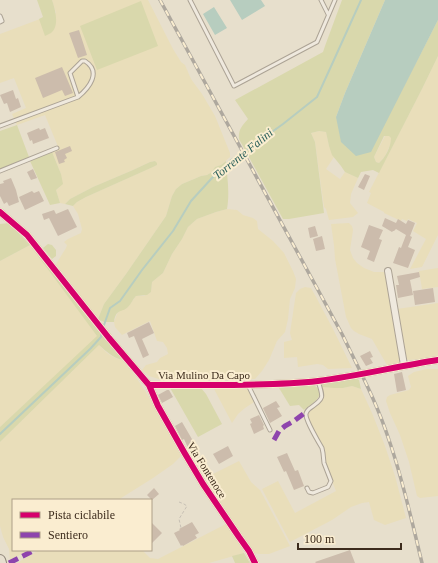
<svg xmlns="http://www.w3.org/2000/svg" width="438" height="563" font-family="Georgia,serif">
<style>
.farmland{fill:#e9deba}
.green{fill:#d9d8ac;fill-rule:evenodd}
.water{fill:#b7cdbf}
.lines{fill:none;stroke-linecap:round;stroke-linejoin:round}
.stream{stroke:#b7cdbf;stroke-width:2}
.building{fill:#ccbcac}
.lane-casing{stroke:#aca395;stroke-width:5}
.street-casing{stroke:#aca395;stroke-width:8}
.primary-casing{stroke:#92897c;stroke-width:12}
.path{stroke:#c7c0b5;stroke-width:1;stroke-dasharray:3 2;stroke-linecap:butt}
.lane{stroke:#efe9de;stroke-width:3}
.street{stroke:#efe9de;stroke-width:6}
.primary{stroke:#e7dfcf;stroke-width:10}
.rail-casing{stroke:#aea89e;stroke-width:3.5}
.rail{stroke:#faedd0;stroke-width:2;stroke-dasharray:6;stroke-linecap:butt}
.quiet{stroke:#8e44ad;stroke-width:5;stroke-dasharray:10 5;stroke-linecap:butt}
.cycleway-casing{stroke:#faedd0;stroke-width:8}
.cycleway{stroke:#d6006c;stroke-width:6}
.labels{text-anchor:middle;stroke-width:4;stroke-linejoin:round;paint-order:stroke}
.street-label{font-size:11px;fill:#3c2b1c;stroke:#faedd0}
.water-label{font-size:12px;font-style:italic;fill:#295e59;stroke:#faedd0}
</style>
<rect width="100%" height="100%" fill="#e7dfcc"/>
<path class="farmland" d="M52,0h96l25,49 8,13 4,3 6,14 11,15 13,22 15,37v4l-9,8 -6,2 -3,5 -5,3 -6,1 -19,8 -6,5 -4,7 -6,20 -40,58 -22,30 -6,15 -42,-55 10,-16 1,-3 -3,-3 4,-3 13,-6 1,-4 -4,-15 -5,-8 4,-4 9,-5 71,-32 -2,-4 -5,1 -17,8 -40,17 -23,12 -5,5 -5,-1 -4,-13 4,-3 1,-13 -9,-22 7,-3 -14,-34 -28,10 -5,-11 14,-6 -12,-30 -14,5v-49l56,-21z
M438,56v179l-16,32 -12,2 16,-30 -13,-8 4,-8 -9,-4 -1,2 -5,-2 -1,2 -17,-8v-1l-17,-9 4,-10 -2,-1 1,-2 52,-101z
M319,131l7,1 3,14 5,11 -8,12 14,10 5,-7 13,6 -7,16 -1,9 8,10 -5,4 -24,3 -3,-11 -2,-2 -9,-65 -4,-9z
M385,136h4l3,2 -1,5 -6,13 -6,7 -3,-1 -2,-5z
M227,209l10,1 6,5 10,3 4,3 1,8 15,12 11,12 9,18 3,8 -1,9 -5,11 -2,20 -3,13 -8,9 -8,19 -7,11 -7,8 -62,1h-31l-13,-4 -7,-6 4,-5 11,-3 3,-4 8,-4 -1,-6 -4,-6 -6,-1 -7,-20 -28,14 -7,-8 -1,-5 3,-8 3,-4 7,-2 9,-12h8l7,-4 1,-10 11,-9 9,-19 10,-15 6,-12 9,-8 19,-7z
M349,223l3,3 1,4 -3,20 3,8 4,5 7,5 10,4h12l15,89 -2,3 -9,1h-3l-15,-26 -13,-5 -5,-3 -3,-3 -5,-11 -11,-58 -1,-14 -3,-21z
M30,245l68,91 -98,91v-166z
M438,268v19l-16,2 -3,-18z
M305,287l6,1 5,9 17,32 19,39 -24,1 -5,-4 -6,-1 -19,3 -1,-10 -13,1v-16l8,-2 -2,-7 6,-40 4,-4z
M438,303v54l-29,3 -3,-1 -9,-50z
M99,345l8,8 8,5 7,2 11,13 11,16 15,25 22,42 -8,8 -20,14 -35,22h-105v50h17l-20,10 -1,-11 -6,-12 -3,-11v-84z
M427,369h11v127l-18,2 -3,-2 -8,-34 -9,-27 -10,-22 -4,-12 1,-4 3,-2 19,-5 2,-3 -3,-11 6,-4z
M352,386l9,3 11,24 13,33 10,30 11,42 -21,7 -11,-5 -5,-18 -7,1 -11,4 -19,13 -42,22 -28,-53 16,-8 17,32 41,-22 -9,-22 -3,-9v-10l-12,-21 -5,-15 15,-14 -1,-13 13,1h9z
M213,387h34l7,15 -9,6 -7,6 -6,9z
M239,461l12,21 9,8 30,56 -21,8h-10l-6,-1 -43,-64 6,-4 -5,-10z
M226,524l13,19 5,10 -35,10h-192l22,-13h103l8,8 8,1z"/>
<path class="green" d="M37,0h15c3,9 8,26 -1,33 -2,1 -4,2 -6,3l-6,-17 4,-2z
M342,0h43l-40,93 -9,24 34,35 68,-132v36l-16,33 -43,84 -6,-3 -12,2 -3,6 -13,-6 -4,-6 -9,-11 -3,-9 -3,-14 -7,-1 -8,2 4,9 9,71 -35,6h-6l-44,-80c-1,-9 3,-13 9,-20l-13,-19 88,-48 2,-6zM384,136h5l2,2c0,9 -6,20 -12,25l-3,-1 -2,-5z
M141,1l17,45 -61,24 -17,-44z
M17,125l12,32 -29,12v-38z
M52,152l9,22 2,10 -7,6 4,13 -10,2 -20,-44z
M155,161l2,2v2l-4,2 -67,30 -9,5 -4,4 -8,-2 5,-5 23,-12 40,-17 17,-8z
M226,161c1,16 4,31 1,48l-11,3 -19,7 -9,8 -6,12 -10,15 -9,19 -11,9 -1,10 -4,3 -11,1c-3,3 -5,8 -8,11 -6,6 -12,1 -14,15h-10l-6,-3 6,-15 22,-30 40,-58 6,-20 4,-7 6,-5 12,-5 7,-3 6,-1 5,-3 3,-5 6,-2z
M9,223l21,22 87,107 5,8c-10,-3 -15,-8 -23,-15l-99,97v-15l97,-91 -67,-91 -30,16v-37z
M48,244l4,1 4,5v6l-4,3 -9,-11z
M356,378l3,2 2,9 -9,-3 -9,2h-9l-13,-1 -1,-3z
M314,385c14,10 -1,18 -10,25l-5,-5 -9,1 -11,-18h6z
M169,386l32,2 5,6 16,30 -24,13z
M244,553l6,10h-15l-3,-7z"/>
<path class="water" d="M230,0h31l4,6 -23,14z
M385,0h53v20l-67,132 -15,4 -15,-14 -5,-25 9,-24z
M214,7l13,21 -12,7 -12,-21z"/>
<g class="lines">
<path class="stream" d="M104,325l6,-17 10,-7 22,-31 31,-39 18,-30 21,-23 19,-18 20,-13 32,-23 34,-27 16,-35 28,-62
M0,434l90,-85 11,-12v-2"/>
</g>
<path class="building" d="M79,30l8,25 -9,3 -9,-25z
M62,67l11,26 -8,3 -3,-6 -19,8 -8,-20z
M13,90l3,9 2,-1 3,9 -11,5 -3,-9 -3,1 -4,-9z
M39,128l1,2 5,-2 4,10 -16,6 -1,-4 -2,1 -3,-8z
M70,146l2,5 -7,3 2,4 -3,2 1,2 -6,2 -4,-12z
M33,169l4,9 -6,2 -4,-8z
M365,174l5,2 -6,14 -6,-3z
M11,178l5,12 3,12 -10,4 -2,-4 -3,2 -4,-8v-12l4,-1 -1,-2z
M32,191l2,2 5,-2 5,10 -19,9 -6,-13z
M68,209l9,18 -19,9 -9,-18 -5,2 -2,-6 12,-4 2,4z
M385,218l11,5 2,-4 8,5 2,-4 7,3 -5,13 2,1 -4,10 7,3 -7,18 -15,-5 6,-16 2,1 5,-13 -10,-6 -2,2h-1l-1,1 -10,-6z
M369,225l14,5 -4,9 3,1 -8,22 -7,-3 3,-8 -9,-4z
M315,226l3,10 -8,2 -2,-10z
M322,236l3,13 -9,2 -3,-12z
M419,272l1,5 -10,3 3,15 -15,3 -2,-13h3l-2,-9z
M433,288l2,14 -20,3 -2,-14z
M149,322l5,11 -12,6 7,16 -6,3 -9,-22 -5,2 -2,-5z
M370,351l3,6 -3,1 3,5 -7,3 -6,-10z
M402,372l4,18 -9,2 -3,-18z
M167,390h2l4,7 -11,6 -4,-8z
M276,401l4,6 -3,1 5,8 -12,7 -7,-15z
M259,415l5,10 -1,1 1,3 -10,5 -4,-10 2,-1 -2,-4z
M182,422l14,24 -7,4 -5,-11 -2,1 -7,-14z
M228,446l5,10 -14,8 -6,-10z
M287,453l8,18 3,-1 6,16 -10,4 -8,-19 -2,1 -7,-15z
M154,488l5,6 -7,6 -5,-5z
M151,522l11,11 -11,11z
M192,522l7,11 -4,2 2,3 -14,8 -1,-1 -1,1 -7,-13 6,-3 -1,-1z
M350,550l5,13h-39l-1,-1z"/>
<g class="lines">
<defs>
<path id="lane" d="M190,0l44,86 83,-44 18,-42
M321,0l7,14
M0,16l2,5 -2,1
M0,126l78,-29c11,-9 24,-25 7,-36h-3l-12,12 8,24
M0,171l57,-23
M248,385l22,45
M307,488l2,4 4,1 15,-6 3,-6 -7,-18 -1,-10 -1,-5c-3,-5 -17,-29 -16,-34 0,-2 1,-3 3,-5 15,-11 15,-10 9,-28"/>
<path id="street" d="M0,212l27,23 82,103 40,47 9,21 26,46 19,32 36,53 10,14 6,12
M388,271l16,94
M149,385c20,0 40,0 60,0 37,0 73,0 109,-4 41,-5 80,-15 120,-21"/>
<path id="primary" d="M0,560l1,3"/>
</defs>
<use href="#lane" class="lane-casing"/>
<use href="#street" class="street-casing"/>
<use href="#primary" class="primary-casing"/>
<path class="path" d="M179,502l5,2 3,2 -8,13 2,9"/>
<use href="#lane" class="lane"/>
<use href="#street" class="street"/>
<use href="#primary" class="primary"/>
<defs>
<path id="rail" d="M160,0l182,334c17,35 35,69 47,106 14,40 23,82 33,123"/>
</defs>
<use href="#rail" class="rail-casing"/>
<use href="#rail" class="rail"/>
<path class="quiet" d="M274,440l5,-9 6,-5 9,-5 12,-9
M9,563l26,-13"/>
<defs>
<path id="cycleway" d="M0,212l27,23 82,103 40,47 9,21 26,46 19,32 36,53 10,14 6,12
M149,385c20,0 40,0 60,0 37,0 73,0 109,-4 41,-5 80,-15 120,-21"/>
</defs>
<use href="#cycleway" class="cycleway-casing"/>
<use href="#cycleway" class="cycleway"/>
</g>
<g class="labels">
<g class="street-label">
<text x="204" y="379">Via Mulino Da Capo</text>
<text transform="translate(207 470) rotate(58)" y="4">Via Fontenoce</text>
</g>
<g class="water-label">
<text transform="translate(243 154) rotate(-39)" y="4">Torrente Falini</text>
</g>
</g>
<rect x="12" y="499" width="140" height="52" fill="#faedd0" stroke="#ae9f88"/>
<rect x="20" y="512" width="20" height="6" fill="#d6006c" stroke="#ae9f88"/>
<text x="48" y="519" font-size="12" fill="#3c2b1c">Pista ciclabile</text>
<rect x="20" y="532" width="20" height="6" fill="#8e44ad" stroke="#ae9f88"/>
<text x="48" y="539" font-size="12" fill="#3c2b1c">Sentiero</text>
<path d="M298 543v6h103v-6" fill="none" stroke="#3c2b1c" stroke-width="2"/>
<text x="304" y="543" font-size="12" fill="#3c2b1c" stroke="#faedd0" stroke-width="3" paint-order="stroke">100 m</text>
</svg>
